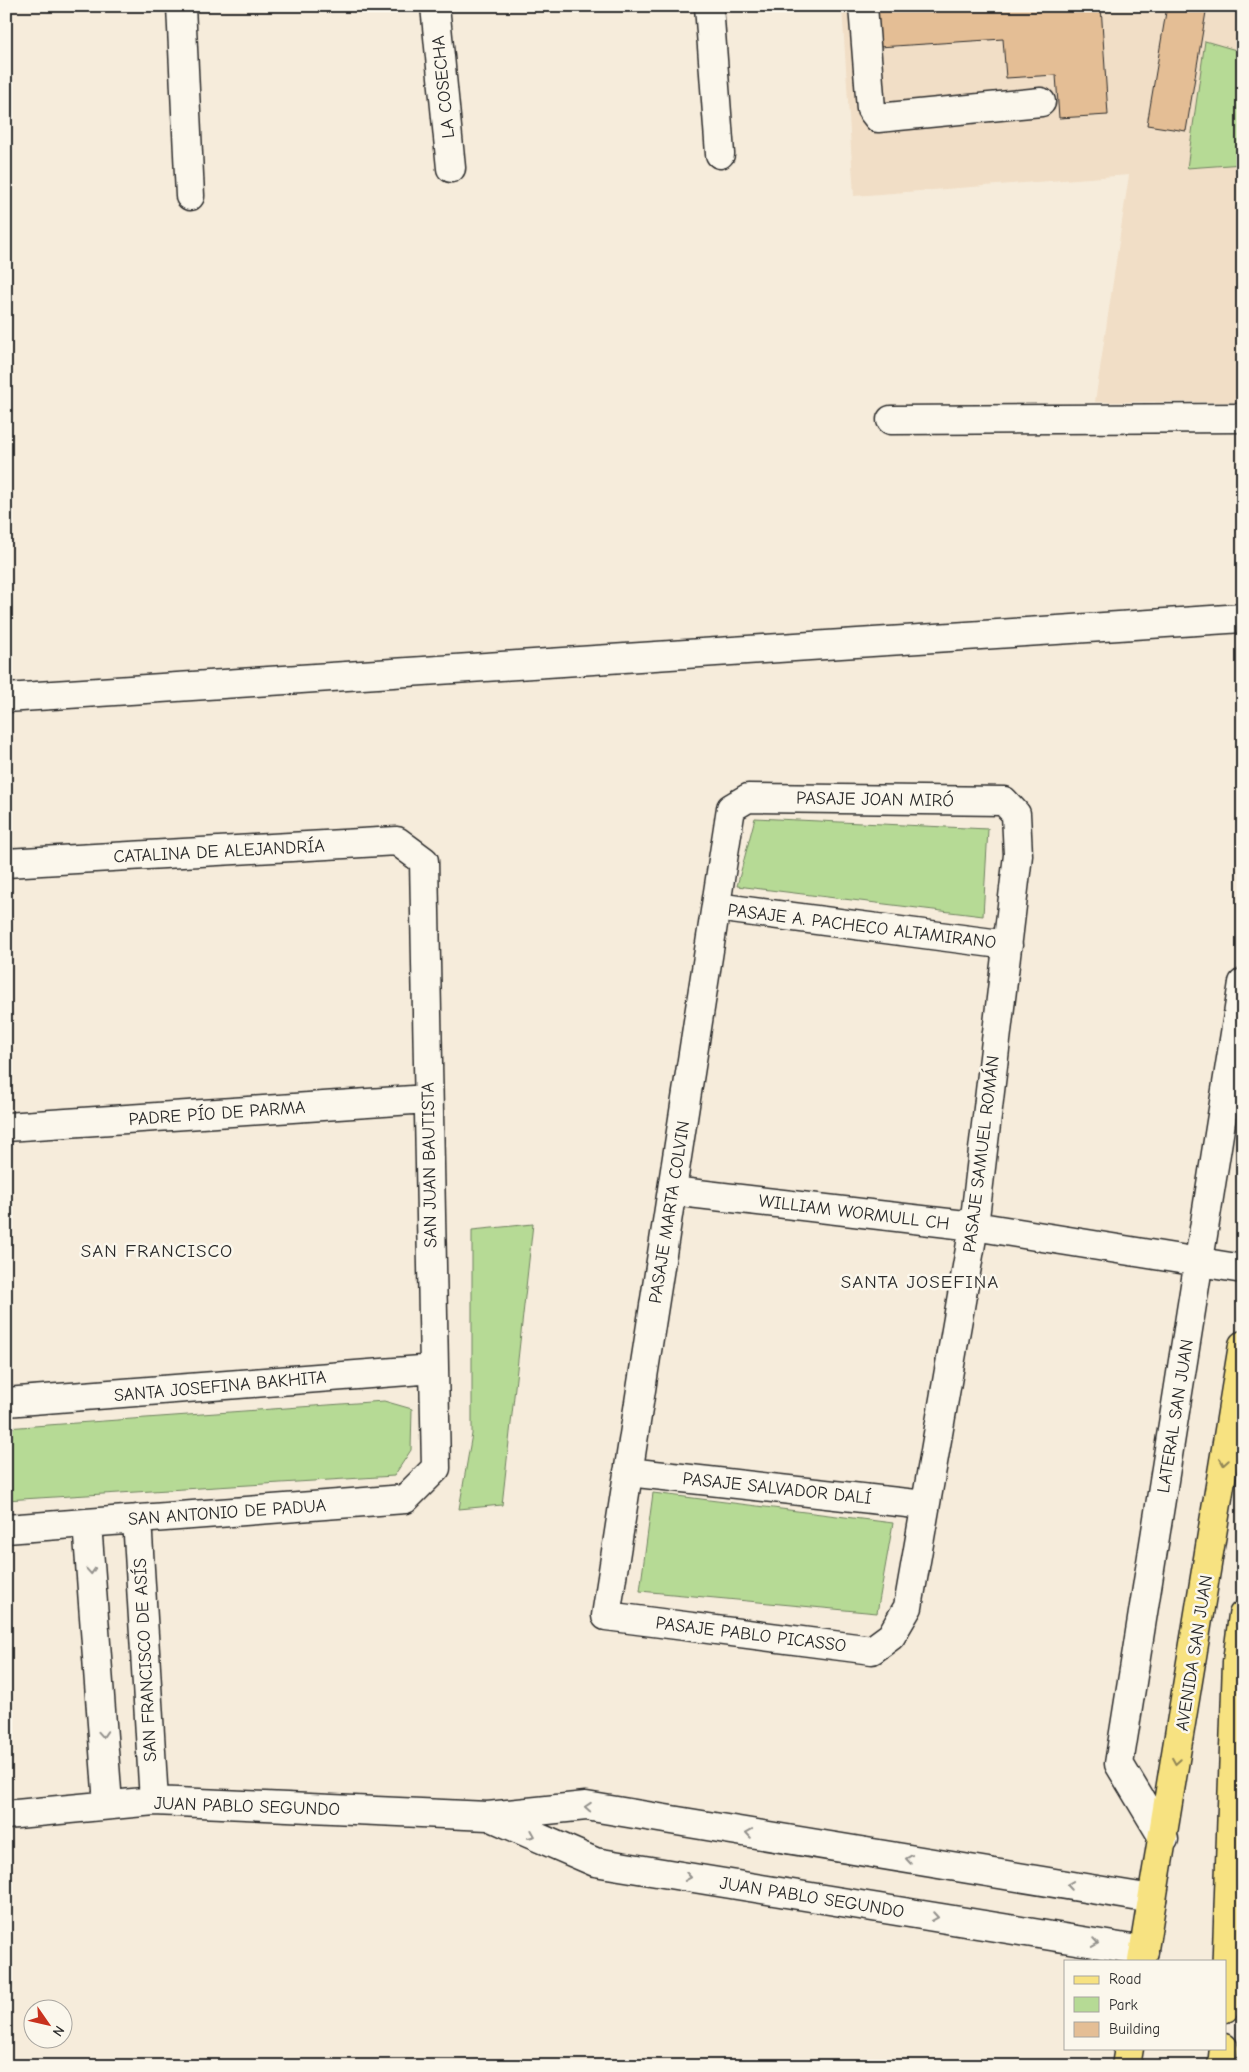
<svg xmlns="http://www.w3.org/2000/svg" width="1249" height="2072" font-family="'Comic Neue',sans-serif">
<style>
.built{fill:#f1dec6}
.green{fill:#b6da95;stroke:#708260}
.building{fill:#e4be95;stroke:#2b2b2b}
.lines{fill:none;stroke-linecap:round;stroke-linejoin:round}
.minor-casing{stroke:#2b2b2b;stroke-width:31}
.major-casing{stroke:#2b2b2b;stroke-width:31}
.minor{stroke:#fbf7ec;stroke-width:28}
.major{stroke:#f7e281;stroke-width:28}
.oneway{stroke:#918656}
.oneway2{stroke:#93918c}
.labels{text-anchor:middle;stroke-width:5;stroke-linejoin:round;paint-order:stroke}
.street-label{font-size:18px;fill:#2b2b2b;stroke:#fbf7ec}
.neighbourhood-label{font-size:19px;letter-spacing:1px;fill:#2b2b2b;stroke:#fbf7ec}
</style>
<rect width="100%" height="100%" fill="#f6ecdb"/>
<filter id="ink" filterUnits="userSpaceOnUse"><feTurbulence type="fractalNoise" baseFrequency=".02" numOctaves="2"/><feDisplacementMap in="SourceGraphic" scale="10" xChannelSelector="R" yChannelSelector="G"/><feConvolveMatrix kernelMatrix="1 2 1 2 8 2 1 2 1" color-interpolation-filters="sRGB"/></filter>
<g filter="url(#ink)">
<path class="built" d="M842,6h401v396h-148l34,-227 -275,21z"/>
<path class="green" d="M1205,41l38,11v112l-56,4z
M755,818l233,11 -5,87 -246,-30z
M533,1224l-31,281 -43,4 13,-75v-204z
M384,1401l28,8 -1,41 -17,26 -388,24v-72z
M653,1493l240,30 -16,90 -237,-22z"/>
<path class="building" d="M877,6h224l7,109 -49,3 -3,-43 -50,3 -3,-39 -124,8z
M1167,6h40l-21,125 -39,-6z"/>
<g class="lines">
<defs>
<path id="minor" d="M181,6l9,190
M435,6l16,162
M709,6l11,148
M863,6l8,103 7,9 163,-16
M891,420l352,-2
M6,698l1237,-80
M748,798l256,3 12,13 2,41 -44,371 -66,381 -17,29 -19,14 -266,-34 125,-808z
M6,863l391,-22 27,20 12,607 -31,31 -399,30
M716,907l292,38
M6,1127l422,-28
M672,1191l302,35 269,43
M6,1402l428,-33
M628,1472l297,33
M137,1519l17,282
M87,1523l21,281
M6,1815l148,-14 334,15 98,-10 566,93
M489,1816l106,46 549,89
M1164,1839l-45,-75 124,-781"/>
<path id="major" d="M1142,1961l101,-616
M1225,2008l12,-346 6,-47
M1126,2066l3,-18
M1222,2066l2,-18"/>
</defs>
<use href="#minor" class="minor-casing"/>
<use href="#major" class="major-casing"/>
<use href="#minor" class="minor"/>
<use href="#major" class="major"/>
</g>
<defs><path id="oneway-chevron" d="M-2-3.5L2.5 0L-2 3.5" fill="none" stroke-width="1.6" stroke-linecap="round" stroke-linejoin="round" transform="scale(1.25)"/></defs>
<g class="oneway">
<use href="#oneway-chevron" transform="translate(1224 1462) rotate(99)"/>
<use href="#oneway-chevron" transform="translate(1176 1761) rotate(99)"/>
</g>
<g class="oneway2">
<use href="#oneway-chevron" transform="translate(91 1571) rotate(86)"/>
<use href="#oneway-chevron" transform="translate(103 1734) rotate(86)"/>
<use href="#oneway-chevron" transform="translate(588 1807) rotate(-176)"/>
<use href="#oneway-chevron" transform="translate(749 1833) rotate(-171)"/>
<use href="#oneway-chevron" transform="translate(532 1835) rotate(23)"/>
<use href="#oneway-chevron" transform="translate(909 1859) rotate(-171)"/>
<use href="#oneway-chevron" transform="translate(688 1877) rotate(9)"/>
<use href="#oneway-chevron" transform="translate(1070 1885) rotate(-171)"/>
<use href="#oneway-chevron" transform="translate(935 1917) rotate(9)"/>
<use href="#oneway-chevron" transform="translate(1095 1943) rotate(9)"/>
</g>
</g>
<g class="labels">
<g class="street-label">
<text transform="translate(443 87) rotate(-96)" y="6">LA COSECHA</text>
<text transform="translate(875 799) rotate(1)" y="6">PASAJE JOAN MIRÓ</text>
<text transform="translate(219 851) rotate(-3)" y="6">CATALINA DE ALEJANDRÍA</text>
<text transform="translate(862 926) rotate(7)" y="6">PASAJE A. PACHECO ALTAMIRANO</text>
<text transform="translate(217 1113) rotate(-4)" y="6">PADRE PÍO DE PARMA</text>
<text transform="translate(981 1154) rotate(-83)" y="6">PASAJE SAMUEL ROMÁN</text>
<text transform="translate(429 1165) rotate(-91)" y="6">SAN JUAN BAUTISTA</text>
<text transform="translate(669 1212) rotate(-81)" y="6">PASAJE MARTA COLVIN</text>
<text transform="translate(854 1212) rotate(7)" y="6">WILLIAM WORMULL CH</text>
<text transform="translate(220 1386) rotate(-5)" y="6">SANTA JOSEFINA BAKHITA</text>
<text transform="translate(1175 1416) rotate(-81)" y="6">LATERAL SAN JUAN</text>
<text transform="translate(777 1488) rotate(6)" y="6">PASAJE SALVADOR DALÍ</text>
<text transform="translate(227 1512) rotate(-4)" y="6">SAN ANTONIO DE PADUA</text>
<text transform="translate(751 1634) rotate(7)" y="6">PASAJE PABLO PICASSO</text>
<text transform="translate(1194 1653) rotate(-81)" y="6">AVENIDA SAN JUAN</text>
<text transform="translate(145 1660) rotate(-93)" y="6">SAN FRANCISCO DE ASÍS</text>
<text transform="translate(247 1806) rotate(2)" y="6">JUAN PABLO SEGUNDO</text>
<text transform="translate(812 1897) rotate(9)" y="6">JUAN PABLO SEGUNDO</text>
</g>
<g class="neighbourhood-label">
<text x="157" y="1257">SAN FRANCISCO</text>
<text x="920" y="1288">SANTA JOSEFINA</text>
</g>
</g>
<rect width="1249" height="2072" fill="none" stroke="#fbf7ec" stroke-width="25"/>
<rect x="12" y="12" width="1224" height="2047" fill="none" stroke="#2b2b2b" stroke-width="2" filter="url(#ink)"/>
<rect x="1064" y="1960" width="162" height="90" fill="#fbf7ec" stroke="#a8a59f"/>
<rect x="1074" y="1976" width="25" height="8" fill="#f7e281" stroke="#a8a59f"/>
<text x="1109" y="1984" font-size="15" fill="#2b2b2b">Road</text>
<rect x="1074" y="1997" width="25" height="15" fill="#b6da95" stroke="#a8a59f"/>
<text x="1109" y="2010" font-size="15" fill="#2b2b2b">Park</text>
<rect x="1074" y="2022" width="25" height="15" fill="#e4be95" stroke="#a8a59f"/>
<text x="1109" y="2034" font-size="15" fill="#2b2b2b">Building</text>
<g transform="translate(48 2024) rotate(124)"><circle r="24" fill="#fbf7ec" stroke="#a8a59f"/>
<path d="M0-4L9 19L0 12L-9 19Z" fill="#c8321e"/>
<text y="-8" font-size="14" font-weight="bold" text-anchor="middle" fill="#2b2b2b">N</text>
</g>
</svg>
